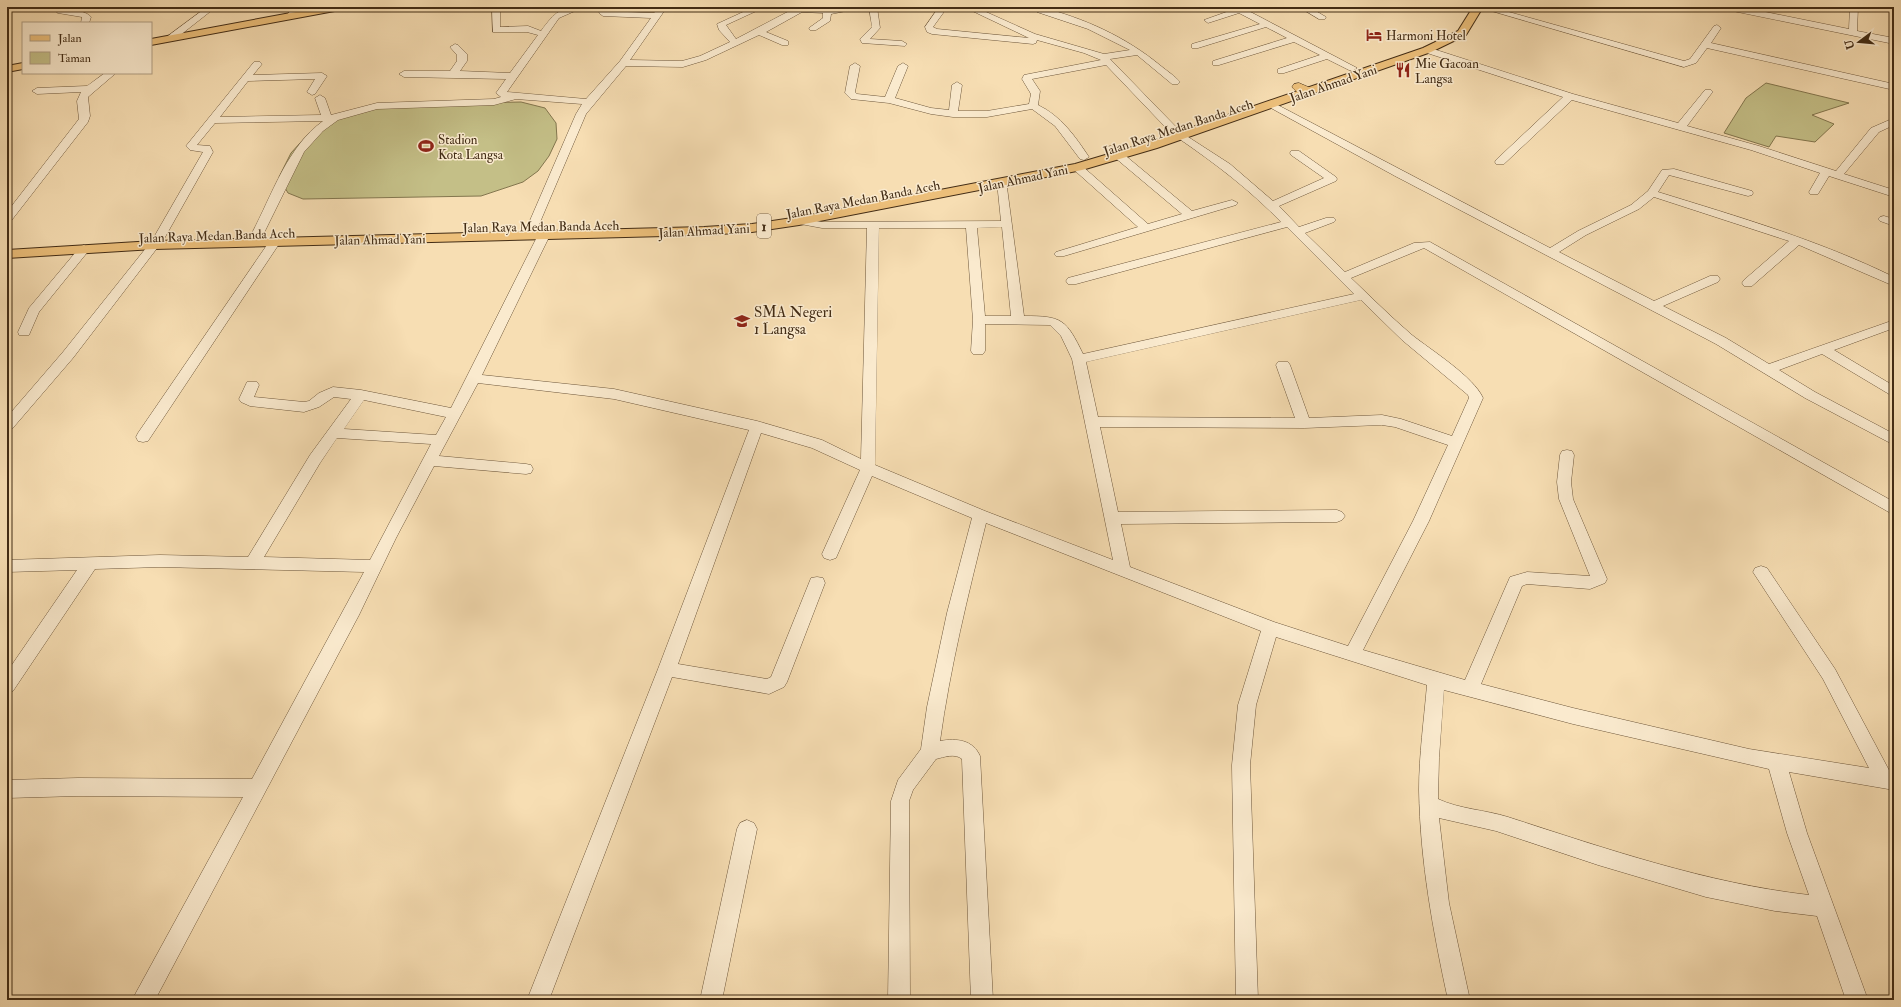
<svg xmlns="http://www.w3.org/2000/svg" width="1901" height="1007" font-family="'IM FELL Double Pica',serif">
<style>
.green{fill:#c4bf87;stroke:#83764e}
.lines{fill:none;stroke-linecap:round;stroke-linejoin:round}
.minor-casing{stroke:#6f583c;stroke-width:1}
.major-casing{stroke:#422c15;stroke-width:2}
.highway-casing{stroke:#422c15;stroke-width:1}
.minor{fill:#faeace;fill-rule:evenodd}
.major{fill:#ecbf7a;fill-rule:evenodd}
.highway{fill:#ecbf7a;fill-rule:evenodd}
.labels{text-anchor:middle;stroke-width:3;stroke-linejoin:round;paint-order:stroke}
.far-poi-label{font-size:13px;fill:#422c15;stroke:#faeace;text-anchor:start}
.far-street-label{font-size:13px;fill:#422c15;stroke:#faeace}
.shield{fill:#faeace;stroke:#79654c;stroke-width:1}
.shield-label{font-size:14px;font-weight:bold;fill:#422c15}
.poi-label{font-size:15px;fill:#422c15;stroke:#faeace;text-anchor:start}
</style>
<rect width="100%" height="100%" fill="#f7deb3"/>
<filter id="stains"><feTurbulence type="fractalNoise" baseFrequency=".005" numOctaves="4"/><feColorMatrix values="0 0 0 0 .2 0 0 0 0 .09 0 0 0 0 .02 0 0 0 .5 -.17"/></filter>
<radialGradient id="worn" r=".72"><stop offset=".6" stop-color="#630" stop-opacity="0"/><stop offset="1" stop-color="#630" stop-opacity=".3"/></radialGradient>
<path class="green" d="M1766,83l83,20 -37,12 22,9 -19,18 -39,-6 -7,11 -45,-14 22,-35z
M521,102l24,6 11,15 1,16 -8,17 -11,15 -15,11 -42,14 -178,3 -15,-6 -9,-16 12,-24 18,-20 17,-12 48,-16z"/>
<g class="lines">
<defs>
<path id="minor" d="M52,7c8,0 34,3 39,10l-2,6h-8l1,-6 -24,-4z
M207,7h9l-42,33h-6v-4z
M294,7h9l-10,11h-6l-1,-2z
M492,7h8v20l28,-1 13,5c14,-19 19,-24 43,-24l-25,11 -52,74 79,7 34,-38 31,-43 -48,-2 -4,-3 1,-2 54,2 5,-6h8l-37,53 52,1 18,-5 30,-14 -11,-12 -2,-6 37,-17h11l-39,18 10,14 61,-32h21l9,2 30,-2 -1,2 -25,5 -1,7 -14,9h-6l-1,-2 14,-10v-5l-21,-1 -36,20 22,9v4h-6l-23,-10 -53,25 -23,7 -57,-1 -40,48 -48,113h-8l-2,-2 48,-111 6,-10 -66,-5 -22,6 -117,4 -39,11 -15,11 -19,21 -40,81 -6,3 -6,-3c20,-38 35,-86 71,-112l-108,2 -18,22 13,1 3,6 -49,87h-8l-2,-2 49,-85 -13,-2 -4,-4 68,-84h6l2,2 -9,11 69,-2 5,3 -12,18 -3,1 -5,-3 8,-13 -67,2 -28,36 101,-2 -6,-17 5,-3 5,3 6,17 46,-12 117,-4 7,-2 -5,-4 10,-14 -102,-2 -5,-3 5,-3h46l7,-10v-6l-7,-8 5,-3 3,1 9,9v7l-7,10 50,2 28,-38 -11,-3h-34z
M869,7h8l3,21 -10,11 32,2 5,3 -2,2 -43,-3 -2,-4 12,-12z
M939,7h5l2,2 -13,18 4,2 92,9 -65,-31h11l60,27 69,20 26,-4 -42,-21 -51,-17 -1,-2 4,-3c44,11 86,30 121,59 6,5 14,10 19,16l-2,2h-6l-35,-29 -27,4 69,71 -1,2h-8l-64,-67 -74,14 8,12 -2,14c23,11 37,31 51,52l-5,3 -4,-1 -25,-33 -23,-17 -45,8h-34l-22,-3 -42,-11 -38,-4 -6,-6 5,-27 5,-3 5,3 -5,26 2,2 28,3 13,-31 5,-3 5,3 -13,32 36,10 18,2 3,-25 5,-3 5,3 -4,26h29l42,-7 2,-10 -9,-15 2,-4 77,-15 -17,-7 -47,-13 -1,3 -3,1 -101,-10 -5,-2 -2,-5z
M1230,7l13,1 114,60 -5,3 -3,-1 -22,-11 -43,14h-6v-4l42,-14 -26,-13 -75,23h-6v-4l74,-23 -21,-11 -68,21h-6v-4l68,-20 -21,-11 -31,10 -4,-3 28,-10z
M1299,7h10l17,10 -1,2h-6z
M1462,7h9v1l-4,3z
M1478,7h13l193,54 6,-2 24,-33 3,-1 4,3 -10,15 183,41v6l-187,-42 -11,15 -12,4z
M1724,7h17l108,22 1,-22h8l-1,24 37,7v6l-166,-34z
M1427,47l146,47 105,29 27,-33h6l2,2 -2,2 -24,32 72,20 77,25 35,-43 23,-10v7l-15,7 -35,42 50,16v7l-65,-21 -11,18h-8l-1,-2 11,-19 -69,-23 -179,-50 -68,64h-8l-1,-2 1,-2 67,-63 -139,-45v-4z
M105,73h11l-28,24 2,19 -2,6 -77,99 -4,1v-10l72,-93 -2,-18 4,-9 -44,2 -5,-3 5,-3 50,-2z
M1272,102l278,146 28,-17 53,-26 17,-14 14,-21 12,-1 78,22 1,2 -1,2 -4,1 -79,-21 -11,17c81,25 160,48 236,85v9l-95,-41 -47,41h-8l-2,-3 2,-3 45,-39 -135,-44 -15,12 -53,26 -27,17 95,49 56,-25h8l2,3 -2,3 -55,24 63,32 43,26 125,-44v8l-60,22 60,36v11l-72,-43 -43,16 36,22 79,42v11l-89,-47 -89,-54 -321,-168 -126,-69 -2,-2 2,-2z
M1182,133l48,31 43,37 51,-23 -33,-23 -1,-2 1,-2h8l37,26 1,2 -1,2 -57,25 20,21 27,-9h8l2,2 -2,2 -29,11 40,39 69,-29 16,-1 464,260v13l-470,-267 -73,30c20,19 40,39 61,57 19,15 62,42 71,63l-54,123 -66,129 102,30 45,-103 17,-5 63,4 -31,-77 -2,-17 3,-27 2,-4 5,-1 5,1 2,4 -3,27 2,17 34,80 -2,4 -15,6 -63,-5 -5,2 -41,98 92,24 176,41 120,19 -46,-89 -70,-107 2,-4 6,-2 6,2 68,101 55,103h4v18l-105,-18 18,61 61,167h-22l-29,-84 -42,-5 -69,-14 -108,-32 -102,-34 -57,-13 10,85 21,97h-22c-15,-69 -28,-139 -29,-210 0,-35 5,-70 8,-105l-151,-48 -20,68 -6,60 8,235h-22l-4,-235 6,-60 23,-74 -275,-108c-18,72 -36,145 -46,218 17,-3 33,-1 40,15l13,244h-22l-9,-241c-7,-6 -18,-2 -26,0l-23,31 -4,11 1,199h-22l3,-199 7,-21 23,-31 6,-42 20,-94 25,-95 -100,-42 -36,82 -6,2 -6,-2 -2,-4 38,-84 -48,-22 -51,-15 -83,231 89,15 4,-2 38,-94 2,-5 6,-1 6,1 2,5 -38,99 -3,5 -15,7 -97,-17 -123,323h-22l131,-331 91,-239 -135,-31 -136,-16 -39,73 87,8 5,1 2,4 -2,4 -5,1 -92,-8 -38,72 -37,77 -204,385h-23l111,-203 -165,-1 -71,2v-18l71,-2 174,1 112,-207 -204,-5 -65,2 -82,122 -6,2v-21l70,-102 -70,2v-12l153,-5 88,2 62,-102 41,-56 -17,-2 -15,10 -15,5 -54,-6 -9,-4 -2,-3 8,-17h10l2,3 -5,12 50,5 5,-1 10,-8 14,-6 28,3 90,18 87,-173 6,-3 6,3 -68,140 132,14 143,32 65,19 39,19 6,-231h-45l-27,-5 -2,-2 2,-2 4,-1 23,4 179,-1 -4,-39 5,-3 4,1 18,136c38,0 42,3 59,38l271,-60 -67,-67 -211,57h-8l-2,-3 2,-3 213,-56c-31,-32 -65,-58 -103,-84l-1,-2zM1002,227l9,89h-26l-8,-88zM879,228h87l7,92 -2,31 2,3h10l2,-3v-27l65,1 11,11 11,23 41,201 -128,-49 -110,-46zM1361,300l41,40 66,55 1,3 -17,38 -51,-17 -19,-4 -73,3 -19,-53 -2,-3h-10l-2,3 19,53 -197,-1 -12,-55zM364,400l82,17 -10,18 -92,-6zM1382,425l13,2 53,18 -35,76 -65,125 -74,-24 -144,-55 -9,-43 216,-2 5,-2 3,-4 -3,-4 -5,-2 -219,2 -18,-85 204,1zM337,438l94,6 -61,116 -106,-3 56,-94zM1444,690l129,34 196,45 18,64 22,62c-103,-12 -202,-46 -301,-78 -22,-7 -49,-8 -70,-18l1,-41z
M1111,146l4,1 77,64 40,-11 6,3 -2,2 -172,51h-8l-2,-2 2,-2 82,-25 -65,-58 -1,-2 1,-2h8l67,59 34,-10 -75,-63 -1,-2 1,-2z
M1884,216l10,3v7l-14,-5 -2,-2 2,-2z
M275,238l6,3 -133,200 -5,1 -5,-1 -2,-4 2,-4 133,-194z
M154,242l4,1 2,2 -2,2 -85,111 -61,71 -5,2v-14l56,-65 87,-109z
M84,245l6,4 -51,63 -10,23h-10l-1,-3 11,-24 51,-61z
M747,820l7,3 3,6 -35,171h-22l37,-171 3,-6z"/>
<path id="major" d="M323,7h22l-5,3 -189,35v-6z
M1473,7h10l-17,28 -35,17 -274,96 -75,22 -283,55 -47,7 -48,3 -550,14 -147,9v-8l147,-9 550,-14 48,-3 47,-7 276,-53 74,-22 274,-94 35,-17z
M23,63v6l-16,3v-6z"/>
<path id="highway" d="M1299,83l14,6 2,3 -2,3c-8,2 -16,-2 -21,-8l2,-3z"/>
</defs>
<use href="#minor" class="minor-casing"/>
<use href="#major" class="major-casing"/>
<use href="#highway" class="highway-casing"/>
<use href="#minor" class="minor"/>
<use href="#major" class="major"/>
<use href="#highway" class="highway"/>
</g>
<defs>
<symbol id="hotel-bare" viewBox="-9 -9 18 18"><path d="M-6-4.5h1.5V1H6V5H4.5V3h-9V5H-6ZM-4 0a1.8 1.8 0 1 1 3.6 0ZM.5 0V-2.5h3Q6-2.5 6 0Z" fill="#8f2418" stroke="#faeace" stroke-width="2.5" paint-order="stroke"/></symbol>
<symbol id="restaurant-bare" viewBox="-9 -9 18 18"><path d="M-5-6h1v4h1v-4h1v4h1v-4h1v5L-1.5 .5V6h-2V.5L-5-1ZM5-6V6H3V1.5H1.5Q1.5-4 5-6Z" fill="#8f2418" stroke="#faeace" stroke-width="2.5" paint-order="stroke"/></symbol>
<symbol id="stadium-bare" viewBox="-9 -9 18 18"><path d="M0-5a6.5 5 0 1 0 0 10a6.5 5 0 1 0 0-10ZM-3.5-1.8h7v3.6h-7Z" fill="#8f2418" stroke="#faeace" stroke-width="2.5" paint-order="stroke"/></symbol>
<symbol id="school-bare" viewBox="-9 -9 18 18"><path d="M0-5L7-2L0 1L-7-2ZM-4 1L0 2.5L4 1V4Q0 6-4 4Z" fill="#8f2418" stroke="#faeace" stroke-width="2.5" paint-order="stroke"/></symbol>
</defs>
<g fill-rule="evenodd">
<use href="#hotel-bare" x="1363" y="24" width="22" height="22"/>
<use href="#restaurant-bare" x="1392" y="59" width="22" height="22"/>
<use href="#stadium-bare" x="415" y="135" width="22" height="22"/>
<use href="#school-bare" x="731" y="310" width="22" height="22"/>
</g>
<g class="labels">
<g class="far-poi-label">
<text x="1386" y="40">Harmoni Hotel</text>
<text x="1415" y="68">Mie Gacoan<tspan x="1415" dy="15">Langsa</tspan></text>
<text x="438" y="144">Stadion<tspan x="438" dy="15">Kota Langsa</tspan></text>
</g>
<g class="far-street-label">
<text transform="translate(1333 83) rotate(-19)" y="5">Jalan Ahmad Yani</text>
<text transform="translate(1178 127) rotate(-18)" y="5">Jalan Raya Medan Banda Aceh</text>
<text transform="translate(1023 178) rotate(-12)" y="5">Jalan Ahmad Yani</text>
<text transform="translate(863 199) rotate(-11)" y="5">Jalan Raya Medan Banda Aceh</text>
<text transform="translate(541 226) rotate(-1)" y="5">Jalan Raya Medan Banda Aceh</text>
<text transform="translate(704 230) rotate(-3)" y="5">Jalan Ahmad Yani</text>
<text transform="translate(217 235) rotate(-2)" y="5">Jalan Raya Medan Banda Aceh</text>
<text transform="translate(380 239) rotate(-1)" y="5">Jalan Ahmad Yani</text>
</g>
<rect class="shield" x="757" y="214" width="14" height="24" rx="3"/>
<g class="shield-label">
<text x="764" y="231">1</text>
</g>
<g class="poi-label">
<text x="754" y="317">SMA Negeri<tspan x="754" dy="17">1 Langsa</tspan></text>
</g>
</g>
<rect width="1901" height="1007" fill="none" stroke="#f7deb3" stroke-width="24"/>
<rect x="8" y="8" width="1885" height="991" fill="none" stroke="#422c15" stroke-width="2"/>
<rect x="12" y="12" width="1877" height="983" fill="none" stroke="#422c15"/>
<rect x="22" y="22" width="130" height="52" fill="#faeace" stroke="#b09e84"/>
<rect x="30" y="35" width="20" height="6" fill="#ecbf7a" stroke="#b09e84"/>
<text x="58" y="42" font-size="12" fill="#422c15">Jalan</text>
<rect x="30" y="52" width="20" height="12" fill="#c4bf87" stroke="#b09e84"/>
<text x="58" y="62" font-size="12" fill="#422c15">Taman</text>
<g transform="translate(1859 42) rotate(254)" stroke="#faeace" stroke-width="3" paint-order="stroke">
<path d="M0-3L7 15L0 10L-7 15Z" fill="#422c15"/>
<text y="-6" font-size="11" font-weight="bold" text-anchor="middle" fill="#422c15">U</text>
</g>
<rect width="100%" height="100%" filter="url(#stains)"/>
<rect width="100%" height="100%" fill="url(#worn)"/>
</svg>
